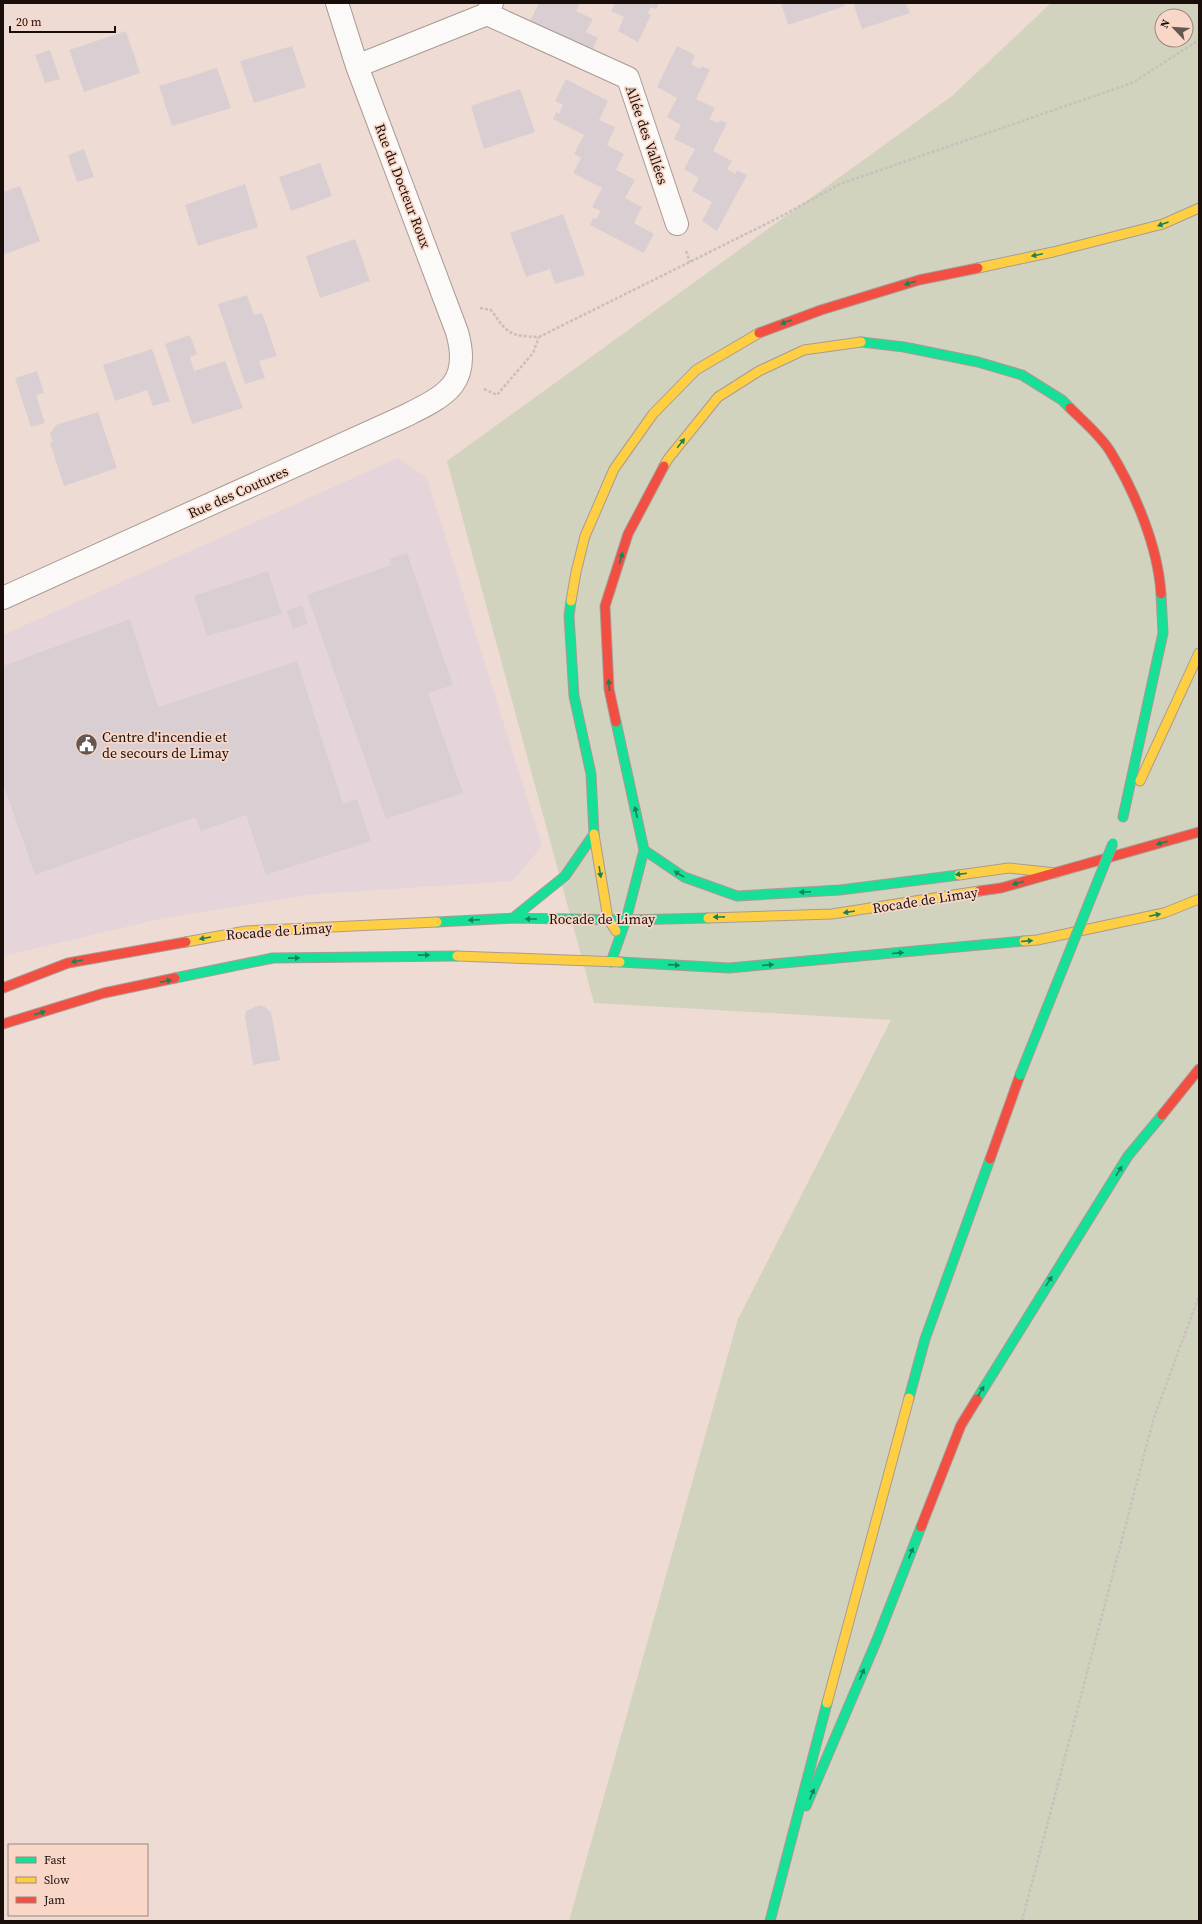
<svg xmlns="http://www.w3.org/2000/svg" width="1202" height="1924" font-family="'Source Serif 4',serif">
<style>
.industrial{fill:#e6d4db}
.green{fill:#d2d3be;fill-rule:evenodd}
.building{fill:#d9cfd2}
.lines{fill:none;stroke-linecap:round;stroke-linejoin:round}
.street-casing{stroke:#a99b94;stroke-width:24}
.fast-casing{stroke:#a99b94;stroke-width:11}
.slow-casing{stroke:#a99b94;stroke-width:11}
.jam-casing{stroke:#a99b94;stroke-width:11}
.path{stroke:#c7c0bd;stroke-width:2.5;stroke-dasharray:3 2;stroke-linecap:butt}
.street{stroke:#fcfaf8;stroke-width:22}
.fast{stroke:#16e098;stroke-width:9}
.slow{stroke:#ffcf43;stroke-width:9}
.jam{stroke:#f24e42;stroke-width:9}
.fast-bridge-casing{stroke:#a99b94;stroke-width:11;stroke-linecap:butt}
.fast-bridge{stroke:#16e098;stroke-width:9}
.oneway{fill:#178258}
.labels{text-anchor:middle;stroke-width:3.5;stroke-linejoin:round;paint-order:stroke}
.street-label{font-size:14px;fill:#190e09;stroke:#f9d7c8}
.poi-label{font-size:14px;fill:#190e09;stroke:#f9d7c8;text-anchor:start}
</style>
<rect width="100%" height="100%" fill="#eedbd3"/>
<path class="industrial" d="M398,458l29,20 115,368 -29,35 -197,13 -152,24 -161,38v-321z"/>
<path class="green" d="M1051,3h148v1918h-630l169,-602 153,-299 -297,-17 -147,-542 505,-365zM1162,16h24v24h-24z"/>
<path class="building" d="M539,3h41l-4,8 17,8 -7,13 12,6 -10,21 -61,-32z
M615,3h44l-3,6 -5,-2 -3,6 3,2 -13,27 -20,-11 6,-14 -13,-6z
M781,3h63l1,3 -57,19z
M853,3h53l4,10 -48,16z
M126,31l14,42 -56,19 -15,-42z
M292,46l14,41 -52,16 -14,-42z
M677,46l18,9 -4,9 9,5 2,-3 8,4 -14,29 19,9 -6,11 9,4 2,-3 7,3 -14,28 19,10 -5,8 8,5 2,-4 10,5 -30,56 -15,-10 10,-19 -20,-11 7,-13 -15,-9 11,-20 -21,-10 7,-14 -14,-8 10,-19 -20,-11z
M50,50l10,29 -15,4 -10,-28z
M217,68l14,40 -59,18 -13,-40z
M566,79l42,22 -9,19 16,7 -8,18 17,9 -8,16 19,10 -10,18 17,9 -8,16 20,11 -10,19 -54,-28 3,-7 3,1 5,-8 -9,-4 10,-19 -29,-15 8,-15 -7,-4 10,-19 -31,-16 3,-7 3,2 4,-9 -8,-4z
M520,89l15,43 -51,17 -13,-43z
M84,149l10,28 -17,5 -9,-27z
M320,163l12,33 -41,15 -12,-34z
M245,184l13,43 -60,19 -13,-41z
M20,186l20,55 -37,14v-63z
M563,214l22,61 -30,9 -5,-15 -24,8 -16,-44z
M355,239l15,42 -50,17 -14,-42z
M247,295l7,20 8,-2 15,43 -18,5 6,17 -20,6 -27,-80z
M190,335l7,19 -7,3 4,14 31,-10 18,47 -51,16 -27,-80z
M152,349l18,52 -17,5 -6,-16 -32,11 -12,-36z
M37,371l7,22 -8,2 9,28 -14,4 -16,-49z
M98,412l19,56 -53,18 -14,-43 3,-1 -3,-8 6,-9z
M407,553l46,132 -25,8 35,100 -77,26 -79,-224 84,-30 -2,-6z
M268,571l14,43 -75,22 -13,-40z
M302,605l6,19 -15,5 -6,-19z
M130,619l28,88 139,-46 46,143 14,-5 14,42 -105,34 -20,-60 -45,16 -6,-14 -160,58 -32,-92v-117z
M259,1005l6,2 6,5 9,48 -27,5 -8,-49 1,-5z"/>
<g class="lines">
<defs>
<path id="street" d="M492,3l-5,11 141,64 49,146
M357,66l130,-52
M3,598l402,-182c40,-20 67,-32 52,-84l-100,-266 -20,-63"/>
<path id="fast" d="M861,342l43,5 74,15 44,13 40,25 8,8
M1123,817l40,-184 -2,-39
M644,850l40,27 53,19 103,-6 119,-15
M513,918l52,-42 29,-42 -3,-60 -17,-78 -5,-80 2,-15
M437,922l76,-4 113,2 82,-2
M611,962l15,-42 18,-70 -28,-128
M620,962l109,6 295,-27
M175,978l98,-20 184,-2
M909,1398l16,-59 65,-180
M977,1399l151,-243 34,-41
M806,1806l70,-164 45,-115
M770,1921l57,-218"/>
<path id="slow" d="M978,268l75,-16 110,-28 36,-16
M664,466l4,-7 50,-62 41,-26 45,-21 57,-8
M571,601l5,-29 9,-36 29,-67 39,-55 43,-44 63,-37
M1140,781l59,-128
M594,834l14,85 8,12
M959,875l50,-7 47,5
M708,918l124,-4 147,-23
M1024,941l13,-1 127,-27 35,-14
M186,942l60,-11 191,-9
M457,956l163,6
M827,1703l82,-305"/>
<path id="jam" d="M759,333l62,-23 98,-30 59,-12
M1070,408c13,13 30,27 40,43 25,41 48,95 51,143
M616,722l-7,-33 -4,-83 23,-72 36,-68
M979,891l22,-3 198,-56
M3,988l65,-25 118,-21
M3,1024l101,-31 71,-15
M1162,1115l37,-46
M990,1159l30,-84
M921,1527l40,-102 16,-26"/>
</defs>
<use href="#street" class="street-casing"/>
<use href="#fast" class="fast-casing"/>
<use href="#slow" class="slow-casing"/>
<use href="#jam" class="jam-casing"/>
<path class="path" d="M686,251l4,11
M480,308l11,2c17,24 18,26 48,27l241,-120 60,-33 292,-101 67,-43
M484,389l13,6 36,-42 6,-16
M1022,1921l132,-504 45,-121"/>
<use href="#street" class="street"/>
<use href="#fast" class="fast"/>
<use href="#slow" class="slow"/>
<use href="#jam" class="jam"/>
<defs>
<path id="fast-bridge" d="M1020,1075l93,-232"/>
</defs>
<use href="#fast-bridge" class="fast-bridge-casing"/>
<use href="#fast-bridge" class="fast-bridge"/>
</g>
<defs><path id="oneway-solid" d="M-6-.8H1V-3.2L6.5 0L1 3.2V.8H-6Z"/></defs>
<g class="oneway">
<use href="#oneway-solid" transform="translate(1163 224) rotate(160)"/>
<use href="#oneway-solid" transform="translate(1037 255) rotate(168)"/>
<use href="#oneway-solid" transform="translate(910 283) rotate(163)"/>
<use href="#oneway-solid" transform="translate(786 322) rotate(160)"/>
<use href="#oneway-solid" transform="translate(681 443) rotate(-51)"/>
<use href="#oneway-solid" transform="translate(621 558) rotate(-73)"/>
<use href="#oneway-solid" transform="translate(609 685) rotate(-95)"/>
<use href="#oneway-solid" transform="translate(636 812) rotate(-102)"/>
<use href="#oneway-solid" transform="translate(1162 843) rotate(164)"/>
<use href="#oneway-solid" transform="translate(600 872) rotate(81)"/>
<use href="#oneway-solid" transform="translate(679 874) rotate(-148)"/>
<use href="#oneway-solid" transform="translate(961 874) rotate(173)"/>
<use href="#oneway-solid" transform="translate(1018 883) rotate(165)"/>
<use href="#oneway-solid" transform="translate(805 892) rotate(177)"/>
<use href="#oneway-solid" transform="translate(849 912) rotate(171)"/>
<use href="#oneway-solid" transform="translate(1155 915) rotate(-12)"/>
<use href="#oneway-solid" transform="translate(719 917) rotate(179)"/>
<use href="#oneway-solid" transform="translate(531 919) rotate(-180)"/>
<use href="#oneway-solid" transform="translate(474 920) rotate(177)"/>
<use href="#oneway-solid" transform="translate(205 938) rotate(170)"/>
<use href="#oneway-solid" transform="translate(1027 941) rotate(-5)"/>
<use href="#oneway-solid" transform="translate(898 953) rotate(-5)"/>
<use href="#oneway-solid" transform="translate(424 955) rotate(-1)"/>
<use href="#oneway-solid" transform="translate(294 958) rotate(-1)"/>
<use href="#oneway-solid" transform="translate(77 961) rotate(170)"/>
<use href="#oneway-solid" transform="translate(674 965) rotate(4)"/>
<use href="#oneway-solid" transform="translate(768 965) rotate(-5)"/>
<use href="#oneway-solid" transform="translate(166 981) rotate(-12)"/>
<use href="#oneway-solid" transform="translate(40 1013) rotate(-17)"/>
<use href="#oneway-solid" transform="translate(1119 1171) rotate(-58)"/>
<use href="#oneway-solid" transform="translate(1049 1281) rotate(-58)"/>
<use href="#oneway-solid" transform="translate(981 1391) rotate(-59)"/>
<use href="#oneway-solid" transform="translate(911 1553) rotate(-68)"/>
<use href="#oneway-solid" transform="translate(862 1674) rotate(-67)"/>
<use href="#oneway-solid" transform="translate(812 1794) rotate(-67)"/>
</g>
<defs>
<symbol id="civic-disc" viewBox="-11 -11 22 22"><circle r="9.5" fill="#645650" stroke="#f9d7c8"/><path d="M-.6-6.5H3V-4.5H.6V-3L4-1V1h2V6H-6V1h2V-1L-.6-3ZM-1.2 2.5V6h2.4V2.5Z" fill="#fff"/></symbol>
</defs>
<g fill-rule="evenodd">
<use href="#civic-disc" x="74" y="732" width="25" height="25"/>
</g>
<g class="labels">
<g class="street-label">
<text transform="translate(647 135) rotate(71)" y="5">Allée des Vallées</text>
<text transform="translate(403 186) rotate(69)" y="5">Rue du Docteur Roux</text>
<text transform="translate(238 492) rotate(-24)" y="5">Rue des Coutures</text>
<text transform="translate(925 900) rotate(-9)" y="5">Rocade de Limay</text>
<text x="602" y="924">Rocade de Limay</text>
<text transform="translate(279 931) rotate(-4)" y="5">Rocade de Limay</text>
</g>
<g class="poi-label">
<text x="102" y="742">Centre d'incendie et<tspan x="102" dy="16">de secours de Limay</tspan></text>
</g>
</g>
<rect width="1202" height="1924" fill="none" stroke="#190e09" stroke-width="8"/>
<rect x="8" y="1844" width="140" height="72" fill="#f9d7c8" stroke="#9f877c"/>
<rect x="16" y="1857" width="20" height="6" fill="#16e098" stroke="#9f877c"/>
<text x="44" y="1864" font-size="12" fill="#190e09">Fast</text>
<rect x="16" y="1877" width="20" height="6" fill="#ffcf43" stroke="#9f877c"/>
<text x="44" y="1884" font-size="12" fill="#190e09">Slow</text>
<rect x="16" y="1897" width="20" height="6" fill="#f24e42" stroke="#9f877c"/>
<text x="44" y="1904" font-size="12" fill="#190e09">Jam</text>
<g transform="translate(1174 28) rotate(295)"><circle r="19" fill="#f9d7c8" stroke="#9f877c"/>
<path d="M0-3L7 15L0 10L-7 15Z" fill="#645650"/>
<text y="-6" font-size="11" font-weight="bold" text-anchor="middle" fill="#190e09">N</text>
</g>
<path d="M10 26v6h105v-6" fill="none" stroke="#190e09" stroke-width="2"/>
<text x="16" y="26" font-size="12" fill="#190e09" stroke="#f9d7c8" stroke-width="3" paint-order="stroke">20 m</text>
</svg>
